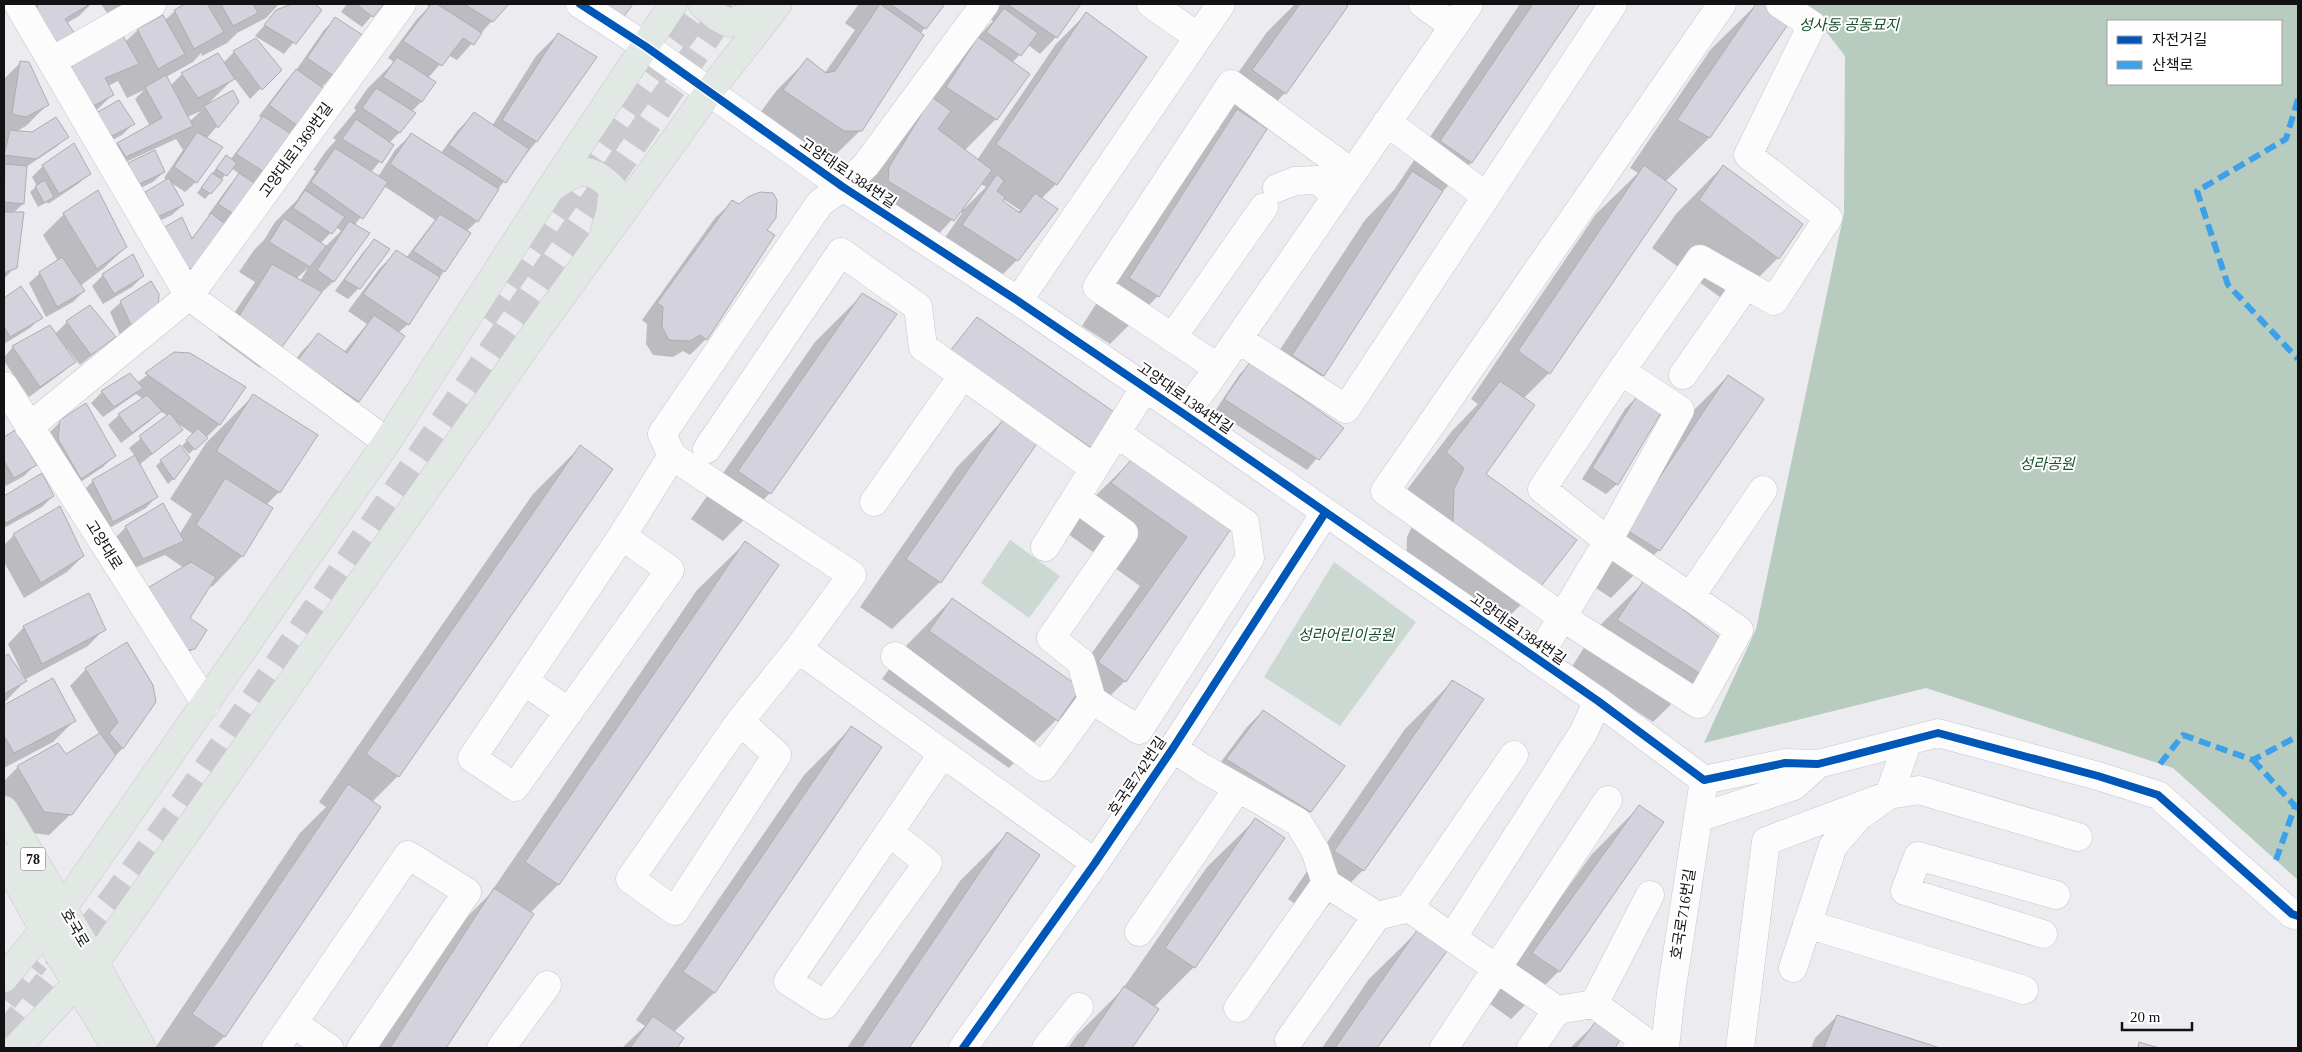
<svg xmlns="http://www.w3.org/2000/svg" width="2302" height="1052" font-family="'Times New Roman','Noto Sans KR',serif">
<style>
.green{fill:#ccd9d2}
.forest{fill:#b8cbbf;fill-rule:evenodd}
.shadow{fill:#0003;fill-rule:evenodd}
.building{fill:#d4d3dd;stroke:#adadb1}
.lines{fill:none;stroke-linecap:round;stroke-linejoin:round}
.major-tunnel{stroke:#cacacf;stroke-width:28;stroke-dasharray:28 14;stroke-linecap:butt}
.minor-casing{stroke:#c7c7cb;stroke-width:29}
.major-casing{stroke:#c8c8cb;stroke-width:29}
.minor{stroke:#fcfcfd;stroke-width:28}
.major{stroke:#e2e8e4;stroke-width:28}
.quiet{stroke:#3da1ea;stroke-width:6;stroke-dasharray:12 6;stroke-linecap:butt}
.cycleway-casing{stroke:#fff;stroke-width:11}
.cycleway{stroke:#0057b8;stroke-width:8}
.labels{text-anchor:middle;stroke-width:4;stroke-linejoin:round;paint-order:stroke}
.shield{fill:#fff;stroke:#59595b;stroke-width:1}
.shield-label{font-size:14px;font-weight:bold;fill:#121215}
.park-label{font-size:15px;font-style:italic;fill:#19502d;stroke:#fff}
.street-label{font-size:15px;fill:#121215;stroke:#fff}
</style>
<rect width="100%" height="100%" fill="#ebebf0"/>
<path class="green" d="M1010,540l50,36 -31,42 -48,-35z
M1334,562l82,60 -76,104 -76,-49z"/>
<path class="forest" d="M1805,4h493v876l-125,-112 -247,-80 -222,55 52,-114 88,-416 1,-157zM2108,21h173v63h-173z"/>
<path class="shadow" d="M29,4h62l-12,12 -12,7 9,13z
M101,4h36l-26,15z
M188,4h91l-13,14 -29,15 -10,10 -25,13 -1,-3 -8,9 -27,15 4,9 12,-12 35,-19 6,8 11,-11 46,17 -30,30 -16,-21 -26,26 30,-2 -32,37 -10,43 -11,10 -15,-10 13,23 -11,10 -26,12 -11,-24 11,-10 22,-12 -4,-3 19,-28 -7,-11 -61,28 -8,-12 10,-11 33,-18 -15,-27 9,-9 -17,8 -9,-17 -10,5 4,9 -16,16 -37,-35 17,-17 49,-17 13,-12 27,-10 10,-9zM201,111l-12,11 -2,-5z
M295,4h18l7,6 -36,44 -29,-18 22,-25z
M347,4h35l-20,23 -21,-15z
M426,4h81l-50,56 -9,-5 -20,23 -6,23 -11,11 -11,20 -11,11 4,3 -22,26 7,5 17,-27 17,-16 29,19 17,-23 16,-16 18,12 44,-70 22,-22 37,23 -59,85 -38,47 -21,32 -11,11 -22,39 -36,53 -10,9 -40,68 -17,16 -58,-40 19,-26 16,-16 26,17 23,-28 -19,-13 32,-43 16,-16 10,6 29,-38 -51,-34 -30,40 14,8 -35,48 -16,15 -36,50 -21,21 -42,-31 37,-55 -16,-10 15,-22 10,-10 11,-18 22,-22 19,-29 -3,-1 13,-19 10,-11 -3,-2 23,-28 -2,-2 13,-19 27,-27 -6,-4 29,-39 12,-12zM336,227l5,4 -16,16 -5,-3zM308,268l-8,13 -4,-2z
M859,4h84l-23,30 -59,96 -31,30 -17,1 -59,-40 23,-31 30,-30 17,14 31,-44 -10,-7z
M1001,4h78l-23,33 -16,17 -12,-9 -16,18 -16,56 -32,32 13,9 79,-116 30,-30 -30,170 -15,15 -24,61 -30,30 -54,-35 29,-42 -2,-2 -37,40 -64,-53 43,-69 46,-60 45,-48 -3,-2zM981,184l5,3 -22,22 -1,-1zM1003,199l17,11 -3,3 -15,-11z
M1295,4h47l4,2 -61,87 -29,30 -98,173 -48,48 -28,-18 107,-167 31,-31 -14,-10 61,-86z
M1520,4h59l-108,159 -30,30 -118,182 -24,23 43,30 -35,42 -92,-59 24,-36 11,-11 14,10 101,-154 29,-30z
M1757,4h4l28,17 -80,117 -44,44 -116,191 -26,26 -38,76 52,114 -48,47 -83,-66 1,-33 10,-21 -18,-16 53,-69 26,-27 -7,-5 125,-185 42,-41 -8,-5 81,-119z
M335,19l-2,56 -12,13 -24,37 -9,9 4,2 -105,143 4,-40 19,-23 -2,-1 21,-29 11,-12 -9,-6 -26,31 -8,-6 24,-31 5,-5 4,3 32,-41 -3,-3 26,-34 12,-13 27,-39z
M20,63l27,42 -21,21 -11,6 52,5 -11,10 -30,20 -3,37 -10,9 2,54 -11,12v-200z
M86,124h47l-11,11 -21,11z
M129,164l35,8 -11,10 -27,13 -8,-20z
M43,166l46,8 -11,10 -30,20 -1,-2 -9,5 -8,-15 7,-6 -5,-9z
M1723,166l55,92 -47,47 -79,-57 24,-34z
M732,202l41,33 -67,104 -16,16 -7,-4 -10,6 -20,-2 -7,-11 1,-20 -5,-4 73,-102z
M64,214l62,33 -22,21 -24,18 4,5 -11,11 -27,15 -17,-34 11,-10 18,-12 -15,-26z
M374,241l-15,47 -11,11 -13,-8 29,-40z
M132,255l11,21 -11,11 -29,17 -11,-18 11,-11z
M20,288l21,29 -11,11 -26,16v-45z
M862,295l-92,198 -47,48 -32,-22 124,-177z
M121,302l25,15 -26,18 -10,-23z
M977,318l115,130 -11,11 -141,-96z
M67,322l48,15 -35,28 -13,-17 -2,1 9,13 -11,10 -34,25 -25,-36v-4l9,-10 37,-20 5,7z
M175,353l69,34 -25,38 -30,29 -7,-8 11,-12 -16,-11 5,7 -43,35 17,32 -10,11 -44,24 -20,-40 11,-11 42,-25 -6,-8 39,-32 -8,-5 -10,10 -29,22 -13,-18 11,-10 24,-16 -7,-5 -33,23 -12,-14 11,-11 35,-9z
M1728,376l-69,174 -48,48 -32,-21 101,-153z
M253,396l26,96 -13,13 -24,51 -30,31 -2,-2 -22,33 6,30 -17,17 -12,1 -34,-60 53,-38 -19,-13 -33,14 -17,-31 11,-11 53,8 13,-21 -22,-15 36,-56z
M1636,398l-19,86 -11,10 -24,-15 43,-70z
M1004,419l-64,163 -48,47 -32,-22 97,-140z
M61,421l53,35 -11,11 -33,22 -22,-39 2,-18z
M14,431l21,34 -11,11 -20,11v-49z
M580,447l31,22 -213,307 -26,26 -148,235 -11,11h-58l145,-215 26,-26 -7,-5 214,-308z
M1136,456l95,71 -106,154 -48,48 -17,-13 -51,52 -127,-89 23,-32 47,-48 119,83 69,-96 -76,-55 24,-28z
M188,458l-15,21 -5,5 -12,-18 5,-5z
M41,475l12,21 -11,11 -38,21v-31z
M14,535l69,21 -16,16 -43,26 -20,-36v-17z
M745,543l32,22 -219,320 -28,28 2,1 -87,134h-71l73,-111 42,-42 208,-305z
M1644,582l57,93 -48,47 -82,-54 25,-39z
M24,627l80,2 -16,17 -64,34 1,1 -21,22v-45l3,-2 17,21 -16,-33z
M86,669l68,33 -32,47 -11,11 -40,54 -22,21 -26,-3 -19,-32v-19l14,-14 48,-11 34,-21 -30,-49z
M52,679l22,42 -21,21 -49,26v-62z
M1453,681l-90,189 -47,48 -28,-19 117,-170z
M1263,711l80,55 -33,46 -16,16 -83,-53 36,-48z
M851,728l30,20 -167,245 -40,39 9,6 -7,10h-54l23,-22 -9,-6 168,-245z
M1639,807l-80,164 -48,48 -25,-18 106,-147z
M1255,820l-61,147 -40,40 4,2 -28,39h-62l9,-13 45,-45 85,-123z
M1007,834l32,21 -131,193h-61l113,-167z
M1417,932l29,19 -70,97h-54l47,-69z
M1837,1016l99,32h-125l4,-10z
M1596,1023l24,16 -7,9h-43z"/>
<path class="building" d="M38,4h52l-25,15 12,18 -23,12 -19,-32z
M185,4h22l17,28 -30,17 -20,-39z
M221,4h32l5,9 -25,13z
M292,4h23l7,6 -26,34 -32,-19 12,-15z
M356,4h28l-11,13z
M431,4h6l45,29 -8,12 -11,-7 -21,28 -39,-25z
M464,4h45l-16,18z
M605,4h28l-11,15z
M880,4l44,31 -62,96h-18l-61,-41 24,-32 19,15 9,-2z
M890,4h55l-19,25z
M1007,4h74l-24,34z
M1300,4h45l3,2 -62,88 -34,-24z
M1533,4h47l-108,159 -32,-22z
M1756,4h8l27,16 -81,118 -33,-18z
M1004,8l34,25 -17,23 -35,-24z
M1086,12l61,45 -90,128 -61,-41z
M163,15l22,39 -27,15 -21,-40z
M335,17l29,19 -30,40 -27,-18z
M558,33l39,24 -60,85 -35,-22z
M122,34l17,30 -34,14 9,17 -23,12 -21,-35 5,-14z
M978,37l52,37 -33,46 -51,-33z
M256,38l26,32 -20,20 -29,-39z
M218,53l17,26 -37,19 -17,-25z
M397,57l39,25 -14,20 -39,-25z
M20,61l9,1 20,43 -23,12 -14,-3z
M296,69l30,21 -28,36 -29,-21z
M166,75l27,51 -67,31 -9,-14 45,-25 -17,-31z
M376,88l40,25 -16,20 -38,-25z
M233,90l6,12 -21,26 -14,-22z
M932,97l19,14 -13,18 54,41 -38,51 -66,-40 1,-14z
M119,100l16,24 -23,12 -16,-23z
M1237,109l30,20 -108,168 -30,-19z
M474,112l55,37 -23,34 -57,-38z
M263,116l30,19 -27,38 -30,-19z
M56,117l13,20 -33,22 -32,-4 6,-25 22,2z
M356,119l38,26 -12,18 -40,-24z
M197,132l26,15 -26,36 -23,-16z
M411,133l88,56 -21,33 -88,-58z
M74,143l17,31 -32,20 -17,-29z
M335,148l53,34 -25,37 -52,-37z
M155,150l10,22 -28,13 -9,-22z
M226,155l11,8 -10,13 -11,-7z
M5,164l22,2 -3,38 -20,-2z
M1644,165l33,24 -127,185 -32,-23z
M1723,165l80,59 -24,35 -80,-59z
M1412,171l31,20 -119,185 -32,-21z
M212,173l11,7 -12,14 -10,-6z
M239,173l20,13 -22,30 -19,-12z
M997,174l7,7 -7,10 8,6 -2,4 17,12 15,-20 23,16 -40,52 -56,-36z
M169,178l15,27 -27,12 -12,-25z
M45,180l9,17 -10,6 -9,-17z
M98,190l29,57 -30,22 -34,-56z
M305,190l40,27 -13,17 -39,-26z
M760,192l13,1 4,7 -1,18 -9,12 8,5 -68,105 -7,-5 -10,6 -21,-1 -7,-13 1,-20 -6,-4 75,-103 7,4 9,-7z
M4,212h20l-7,56 -13,5z
M211,213l18,14 -30,42 -18,-1 -18,-40 19,-11 10,22z
M440,214l31,19 -26,39 -32,-21z
M284,218l42,28 -16,21 -41,-25z
M349,221l21,12 -36,49 -17,-12z
M374,239l16,10 -30,40 -16,-9z
M396,250l44,27 -31,48 -46,-31z
M133,254l11,22 -30,18 -12,-20z
M62,257l23,34 -28,16 -18,-35z
M272,264l50,28 -40,55 -43,-31z
M151,281l8,13 -1,13 -27,18 -11,-24z
M21,286l22,32 -33,19 -6,-10v-29z
M862,293l35,21 -126,180 -33,-23z
M90,305l26,32 -25,18 -25,-34z
M374,315l31,21 -46,66 -61,-42 20,-27 29,20z
M977,317l140,97 -24,35 -143,-98z
M50,325l26,37 -36,25 -28,-41z
M174,352l16,1 56,34 -26,38 -75,-52z
M1250,362l94,66 -25,32 -95,-61z
M130,373l13,15 -29,19 -13,-16z
M1728,375l36,24 -104,152 -35,-22z
M1500,381l35,24 -49,69 91,66 -39,50 -85,-68 1,-33 10,-21 -18,-16z
M253,394l65,41 -38,58 -64,-42z
M147,395l15,16 -30,22 -14,-19z
M1636,397l25,16 -43,72 -26,-17z
M86,403l30,53 -35,23 -23,-40 2,-19z
M170,413l13,17 -31,24 -13,-18z
M1004,418l34,24 -97,141 -35,-24z
M198,428l10,10 -13,12 -9,-10z
M15,430l22,35 -23,13 -10,-17v-24z
M180,445l10,13 -16,22 -14,-20z
M580,445l33,24 -214,308 -33,-23z
M1136,454l97,72 -107,156 -28,-20 89,-125 -76,-54z
M135,455l23,42 -45,25 -21,-42z
M42,473l12,23 -48,27 -2,-3v-24z
M225,478l48,30 -30,49 -47,-32z
M163,503l21,38 -41,18 -18,-33z
M60,506l24,50 -43,27 -28,-49z
M745,541l34,24 -220,320 -34,-23z
M191,562l25,15 -26,41 17,12 -12,19 -14,2 -35,-62z
M1644,580l79,60 -21,35 -85,-55z
M89,593l17,37 -64,34 -19,-38z
M952,598l129,90 -23,33 -129,-90z
M127,642l26,43 3,17 -33,47 -14,-16 9,-11 -33,-54z
M8,654l19,27 -23,13v-37z
M53,678l23,43 -62,32 -10,-17v-31z
M1452,680l32,19 -120,172 -30,-20z
M1263,710l82,56 -34,46 -85,-53z
M851,726l31,21 -167,246 -32,-21z
M100,733l16,22 -44,60 -28,-3 -27,-46 41,-23 8,11z
M348,784l33,23 -156,230 -33,-23z
M1639,805l25,17 -104,150 -28,-19z
M1255,818l30,20 -90,130 -30,-20z
M1007,832l33,23 -131,193h-48z
M494,888l40,26 -88,134h-56z
M1417,930l30,21 -70,97h-42z
M1124,986l35,23 -27,39h-50z
M1837,1015l103,33h-116z
M653,1016l31,22 -7,10h-47z
M1596,1021l25,17 -6,10h-39z
M2139,1042l20,6h-21z"/>
<g class="lines">
<path class="major-tunnel" d="M483,317l148,-213 73,-100
M4,999l32,-39
M4,1037l108,-136 71,-97 546,-800"/>
<defs>
<path id="minor" d="M18,4l171,292 198,146
M580,4l65,42 198,141 175,114 166,113 414,287 106,79
M985,4l-119,161 -23,22 -23,16 -158,231 10,22 180,119 -54,74 297,214
M1151,4l47,33
M1423,4l30,22
M1722,4l-337,487 177,126 136,87 41,-74 -131,-89 -66,-52 79,-118 79,-112 74,42 54,-83 -80,-63 64,-130 -32,-21
M52,61l100,-57
M1387,122l99,74
M1277,188l18,-7 22,-1 20,15
M1018,301l203,-297
M1172,338l92,-131
M1238,339l108,70 267,-405
M1218,368l-121,-81 134,-203 121,89
M1683,375l63,-90
M4,386l202,318
M1184,414l25,-33 260,-377
M29,427l160,-131 213,-292
M707,449l134,-197 77,55 5,40 171,121
M1076,498l48,35 -73,105 30,24 11,38
M874,502l89,-127
M622,536l48,34 -155,217 -43,-29 150,-222 50,-80
M1045,547l100,-160
M1690,597l73,-107
M895,656l148,111 49,-67 47,30 111,-172 -5,-35 -129,-90
M1537,659l71,-118 72,-131 -59,-39
M524,681l45,31
M740,721l37,34 -102,156 -45,-32 110,-158 58,-72
M1173,748l28,19 97,55 17,28 11,33 51,33
M1704,780l81,-17 33,1 120,-31 160,43 60,19 134,119 6,2
M1698,818l96,-32 24,-22
M889,832l39,31 -103,142 -37,-24 155,-228
M1409,908l148,102 37,-6 48,35 -5,9
M1807,924l217,66
M1139,932l99,-144
M2043,934l-138,-43 13,-35 138,39
M1452,938l131,-205 15,-32
M1793,968l40,-122 25,-29 31,-22 30,-5 159,47
M1594,1004l56,-109
M1238,1008l88,-125
M293,1023l36,25
M1289,1040l88,-124 32,-8 105,-153
M276,1048l132,-193 59,37 -106,156
M501,1048l46,-63
M963,1048l132,-185 78,-115 152,-235
M1046,1048l33,-41
M1444,1048l164,-248
M1531,1048l26,-38
M1665,1048l6,-55 33,-213
M1740,1048l26,-207 123,-46 19,-54"/>
<path id="major" d="M702,4l15,13 12,6 47,-17
M551,188c25,-18 38,-25 62,1l-3,25 -5,15
M4,810l91,153 47,85
M4,858l40,72 72,118
M63,908l324,-466 163,-253 123,-185
M95,963l443,-634 171,-237 69,-88
M4,978l40,-48
M16,1048l62,-66"/>
</defs>
<use href="#minor" class="minor-casing"/>
<use href="#major" class="major-casing"/>
<use href="#minor" class="minor"/>
<use href="#major" class="major"/>
<path class="quiet" d="M2298,99l-12,40 -89,52 31,94 70,74
M2253,760l42,46 -19,54
M2160,764l23,-29 70,25 45,-24"/>
<defs>
<path id="cycleway" d="M580,4l65,42 198,141 175,114 166,113 414,287 106,79 81,-17 33,1 120,-31 160,43 60,19 134,119 6,2
M963,1048l132,-185 78,-115 152,-235"/>
</defs>
<use href="#cycleway" class="cycleway-casing"/>
<use href="#cycleway" class="cycleway"/>
</g>
<g class="labels">
<rect class="shield" x="20.5" y="847.5" width="25" height="23" rx="4"/>
<g class="shield-label">
<text x="33" y="864">78</text>
</g>
<g class="park-label">
<text x="1849" y="30">성사동 공동묘지</text>
<text x="2047" y="469">성라공원</text>
<text x="1346" y="640">성라어린이공원</text>
</g>
<g class="street-label">
<text transform="translate(296 150) rotate(-54)" y="5">고양대로1369번길</text>
<text transform="translate(848 173) rotate(34)" y="5">고양대로1384번길</text>
<text transform="translate(1185 398) rotate(35)" y="5">고양대로1384번길</text>
<text transform="translate(104 545) rotate(58)" y="5">고양대로</text>
<text transform="translate(1518 629) rotate(35)" y="5">고양대로1384번길</text>
<text transform="translate(1137 776) rotate(-56)" y="5">호국로742번길</text>
<text transform="translate(1683 914) rotate(-81)" y="5">호국로716번길</text>
<text transform="translate(75 928) rotate(60)" y="5">호국로</text>
</g>
</g>
<rect width="2302" height="1052" fill="none" stroke="#121215" stroke-width="10"/>
<rect x="2107" y="20" width="175" height="65" fill="#ffffff" stroke="#a0a0a1"/>
<rect x="2117" y="36" width="25" height="8" fill="#0057b8" stroke="#a0a0a1"/>
<text x="2152" y="45" font-size="15" fill="#121215">자전거길</text>
<rect x="2117" y="61" width="25" height="8" fill="#3da1ea" stroke="#a0a0a1"/>
<text x="2152" y="70" font-size="15" fill="#121215">산책로</text>
<path d="M2122 1022v8h70v-8" fill="none" stroke="#121215" stroke-width="2.5"/>
<text x="2130" y="1022" font-size="15" fill="#121215" stroke="#ffffff" stroke-width="4" paint-order="stroke">20 m</text>
</svg>
